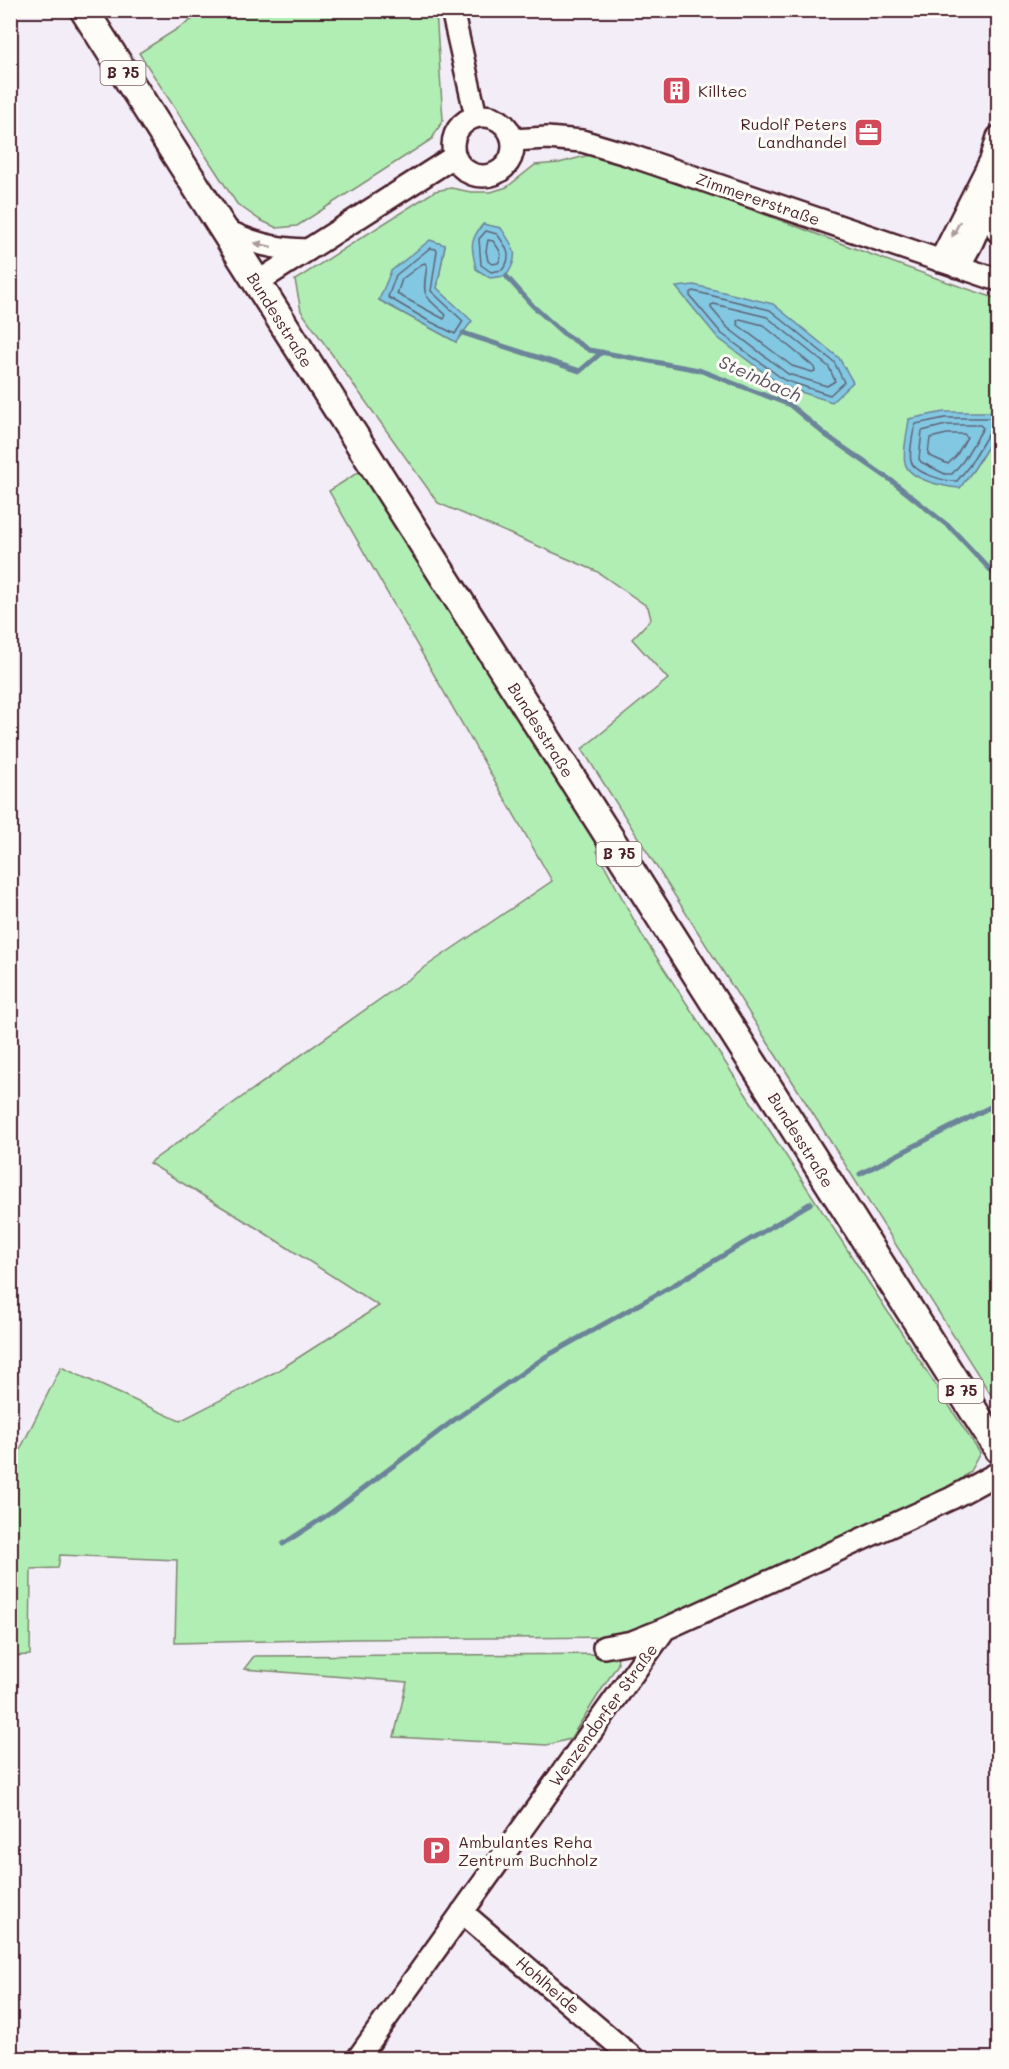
<svg xmlns="http://www.w3.org/2000/svg" width="1009" height="2069" font-family="Mali,sans-serif">
<style>
.green{fill:#b1eeb4;stroke:#7e8670;stroke-width:1.5;fill-rule:evenodd}
.water{fill:#82c8e3;stroke:#6c8499;stroke-width:1.5}
.lines{fill:none;stroke-linecap:round;stroke-linejoin:round}
.shore{stroke:#606375;stroke-width:1.5}
.stream{stroke:#6c8499;stroke-width:5}
.minor-casing{stroke:#4a1f2b;stroke-width:26}
.major-casing{stroke:#4a1f2b;stroke-width:32}
.minor{stroke:#fdfcf7;stroke-width:21}
.major{stroke:#fdfcf7;stroke-width:27}
.oneway{fill:#ac999b}
.labels{text-anchor:middle;stroke-width:6;stroke-linejoin:round;paint-order:stroke}
.shield{fill:#fdfcf7;stroke:#806168;stroke-width:1.5}
.shield-label{font-size:15px;font-weight:bold;fill:#4a1f2b}
.poi-label{font-size:16px;fill:#4a1f2b;stroke:#fdfcf7;text-anchor:start}
.street-label{font-size:16px;fill:#4a1f2b;stroke:#fdfcf7}
.water-label{font-size:18px;font-style:italic;fill:#5b5262;stroke:#fdfcf7}
</style>
<rect width="100%" height="100%" fill="#f3edf8"/>
<filter id="ink" filterUnits="userSpaceOnUse"><feTurbulence type="fractalNoise" baseFrequency=".0167" numOctaves="2"/><feDisplacementMap in="SourceGraphic" scale="12" xChannelSelector="R" yChannelSelector="G"/><feConvolveMatrix kernelMatrix="1 2 1 2 8 2 1 2 1" color-interpolation-filters="sRGB"/></filter>
<g filter="url(#ink)">
<path class="green" d="M207,10l229,1 7,109 -11,19 -135,87 -20,2 -17,-8 -23,-16 -98,-151z
M589,155c139,40 271,100 409,144v1107l-416,-657 86,-70 -36,-40 19,-20 -3,-12 -52,-36 -158,-68 -137,-192 -6,-31 140,-89 16,-3 20,4h20l16,-5 28,-22 24,-2zM445,245l-8,43 19,54 -77,-42zM996,412l1,20 -23,37 -14,18z
M371,464l240,377 -14,10 45,84 338,518 -10,18 -23,20 -324,146 -270,2 -178,4 2,-83 -117,-5 -2,13 -27,1 -1,86 -19,1 -1,-186 51,-103 119,54 99,-51 100,-64 -119,-76 -111,-67 282,-200 121,-82 -223,-390z
M617,1654l1,10 -48,75 -23,6 -153,-8 13,-55 -163,-13 10,-13z"/>
<path class="water" d="M483,224l18,4c13,19 20,28 5,48l-16,2 -14,-9c-4,-21 -8,-27 7,-45z
M430,240l15,5 -8,43 35,33 -16,21 -77,-42 12,-29z
M694,285l79,19 66,54 14,24 -21,20 -50,-16 -64,-48 -42,-51z
M944,412h52l1,20 -23,37 -14,19c-15,-1 -51,-8 -55,-25 -3,-10 3,-33 4,-44z"/>
<g class="lines">
<path class="shore" d="M486,231l11,3c9,12 17,23 5,36l-11,2 -10,-7 -2,-26z
M488,240l5,1c5,7 12,14 5,22l-6,1 -4,-3 -2,-10z
M430,248l6,1 1,2 -6,40 32,30 -8,13 -28,-14 -39,-23 8,-22z
M422,264l3,-1 2,3c-5,31 -4,28 19,49l-2,4 -47,-25 5,-15z
M693,291l77,19 64,52 10,20 -14,13 -46,-15 -62,-46 -32,-38v-3z
M714,304l53,13 62,50 6,14 -8,5 -39,-12 -60,-46 -17,-20v-3z
M740,319l23,6 51,42 1,4 -3,1 -20,-6 -54,-41 -1,-4z
M998,418h-53l-29,6c-3,6 -7,30 -5,37 3,12 35,21 46,20l12,-15 22,-37 7,-2
M946,425h34l3,3 -20,33 -11,13h-7l-24,-12 -2,-3 3,-28z
M947,434h17l3,3 -11,19 -8,8 -18,-8 -2,-2 2,-16z"/>
<path class="stream" d="M506,276l27,30 30,27 26,17 110,20 91,35 37,31 65,45 60,48 46,49
M463,333l117,38 22,-19
M860,1174l138,-71
M283,1544l49,-32 122,-92 91,-63 132,-74 134,-80"/>
<defs>
<path id="minor" d="M452,10l24,106
M453 146a30 30 0 1 1 60 0a30 30 0 1 1-60 0Z
M513,140l34,-2 35,3 44,13 372,126
M988,196l10,36
M222,228c30,16 53,21 86,22
M940,261l51,-101 7,-23
M957,267c20,-26 28,-56 32,-88
M256,283l199,-127
M604,1647l28,-5 33,-13 287,-131 46,-25
M462,1912l171,146
M358,2058l307,-429"/>
<path id="major" d="M84,10l914,1439"/>
</defs>
<use href="#minor" class="minor-casing"/>
<use href="#major" class="major-casing"/>
<use href="#minor" class="minor"/>
<use href="#major" class="major"/>
</g>
<defs><path id="oneway-solid" d="M-6-.8H1V-3.2L6.5 0L1 3.2V.8H-6Z" transform="scale(1.5)"/></defs>
<g class="oneway">
<use href="#oneway-solid" transform="translate(956 229) rotate(117)"/>
<use href="#oneway-solid" transform="translate(263 245) rotate(-167)"/>
</g>
</g>
<defs>
<symbol id="building-square" viewBox="-11 -11 22 22"><rect x="-9" y="-9" width="18" height="18" rx="4" fill="#d1495b" stroke="#fdfcf7"/><path d="M-4-6H4V6H1V3H-1V6H-4ZM-2.5-4.3h1.7v1.8h-1.7ZM.8-4.3h1.7v1.8H.8ZM-2.5-1h1.7V.8h-1.7ZM.8-1h1.7V.8H.8Z" fill="#fff"/></symbol>
<symbol id="office-square" viewBox="-11 -11 22 22"><rect x="-9" y="-9" width="18" height="18" rx="4" fill="#d1495b" stroke="#fdfcf7"/><path d="M-6-3h4V-5.5h4V-3h4V5H-6ZM-1-4.5V-3h2v-1.5ZM-6 0V1H6V0Z" fill="#fff"/></symbol>
<symbol id="parking-square" viewBox="-11 -11 22 22"><rect x="-9" y="-9" width="18" height="18" rx="4" fill="#d1495b" stroke="#fdfcf7"/><path d="M-3.5-5.5H1a3.5 3.5 0 0 1 0 7H-1V5.5H-3.5ZM-1-3.4V-.6H.8a1.4 1.4 0 0 0 0-2.8Z" fill="#fff"/></symbol>
</defs>
<g fill-rule="evenodd">
<use href="#building-square" x="660" y="74" width="33" height="33"/>
<use href="#office-square" x="852" y="116" width="33" height="33"/>
<use href="#parking-square" x="420" y="1834" width="33" height="33"/>
</g>
<g class="labels">
<g class="shield">
<rect x="100.5" y="61" width="45" height="24" rx="4.5"/>
<rect x="596.5" y="842" width="45" height="24" rx="4.5"/>
<rect x="938.5" y="1379" width="45" height="24" rx="4.5"/>
</g>
<g class="shield-label">
<text x="123" y="78">B 75</text>
<text x="619" y="859">B 75</text>
<text x="961" y="1396">B 75</text>
</g>
<g class="poi-label">
<text x="698" y="97">Killtec</text>
<text x="847" y="130" text-anchor="end">Rudolf Peters<tspan x="847" dy="18">Landhandel</tspan></text>
<text x="458" y="1848">Ambulantes Reha<tspan x="458" dy="18">Zentrum Buchholz</tspan></text>
</g>
<g class="street-label">
<text transform="translate(758 199) rotate(19)" y="6">Zimmererstraße</text>
<text transform="translate(280 320) rotate(58)" y="6">Bundesstraße</text>
<text transform="translate(541 730) rotate(58)" y="6">Bundesstraße</text>
<text transform="translate(801 1140) rotate(58)" y="6">Bundesstraße</text>
<text transform="translate(603 1715) rotate(-54)" y="6">Wenzendorfer Straße</text>
<text transform="translate(548 1985) rotate(41)" y="6">Hohlheide</text>
</g>
<g class="water-label">
<text transform="translate(760 379) rotate(24)" y="6">Steinbach</text>
</g>
</g>
<rect width="1009" height="2069" fill="none" stroke="#fdfcf7" stroke-width="36"/>
<rect x="18" y="18" width="973" height="2033" fill="none" stroke="#4a1f2b" stroke-width="2" filter="url(#ink)"/>
</svg>
